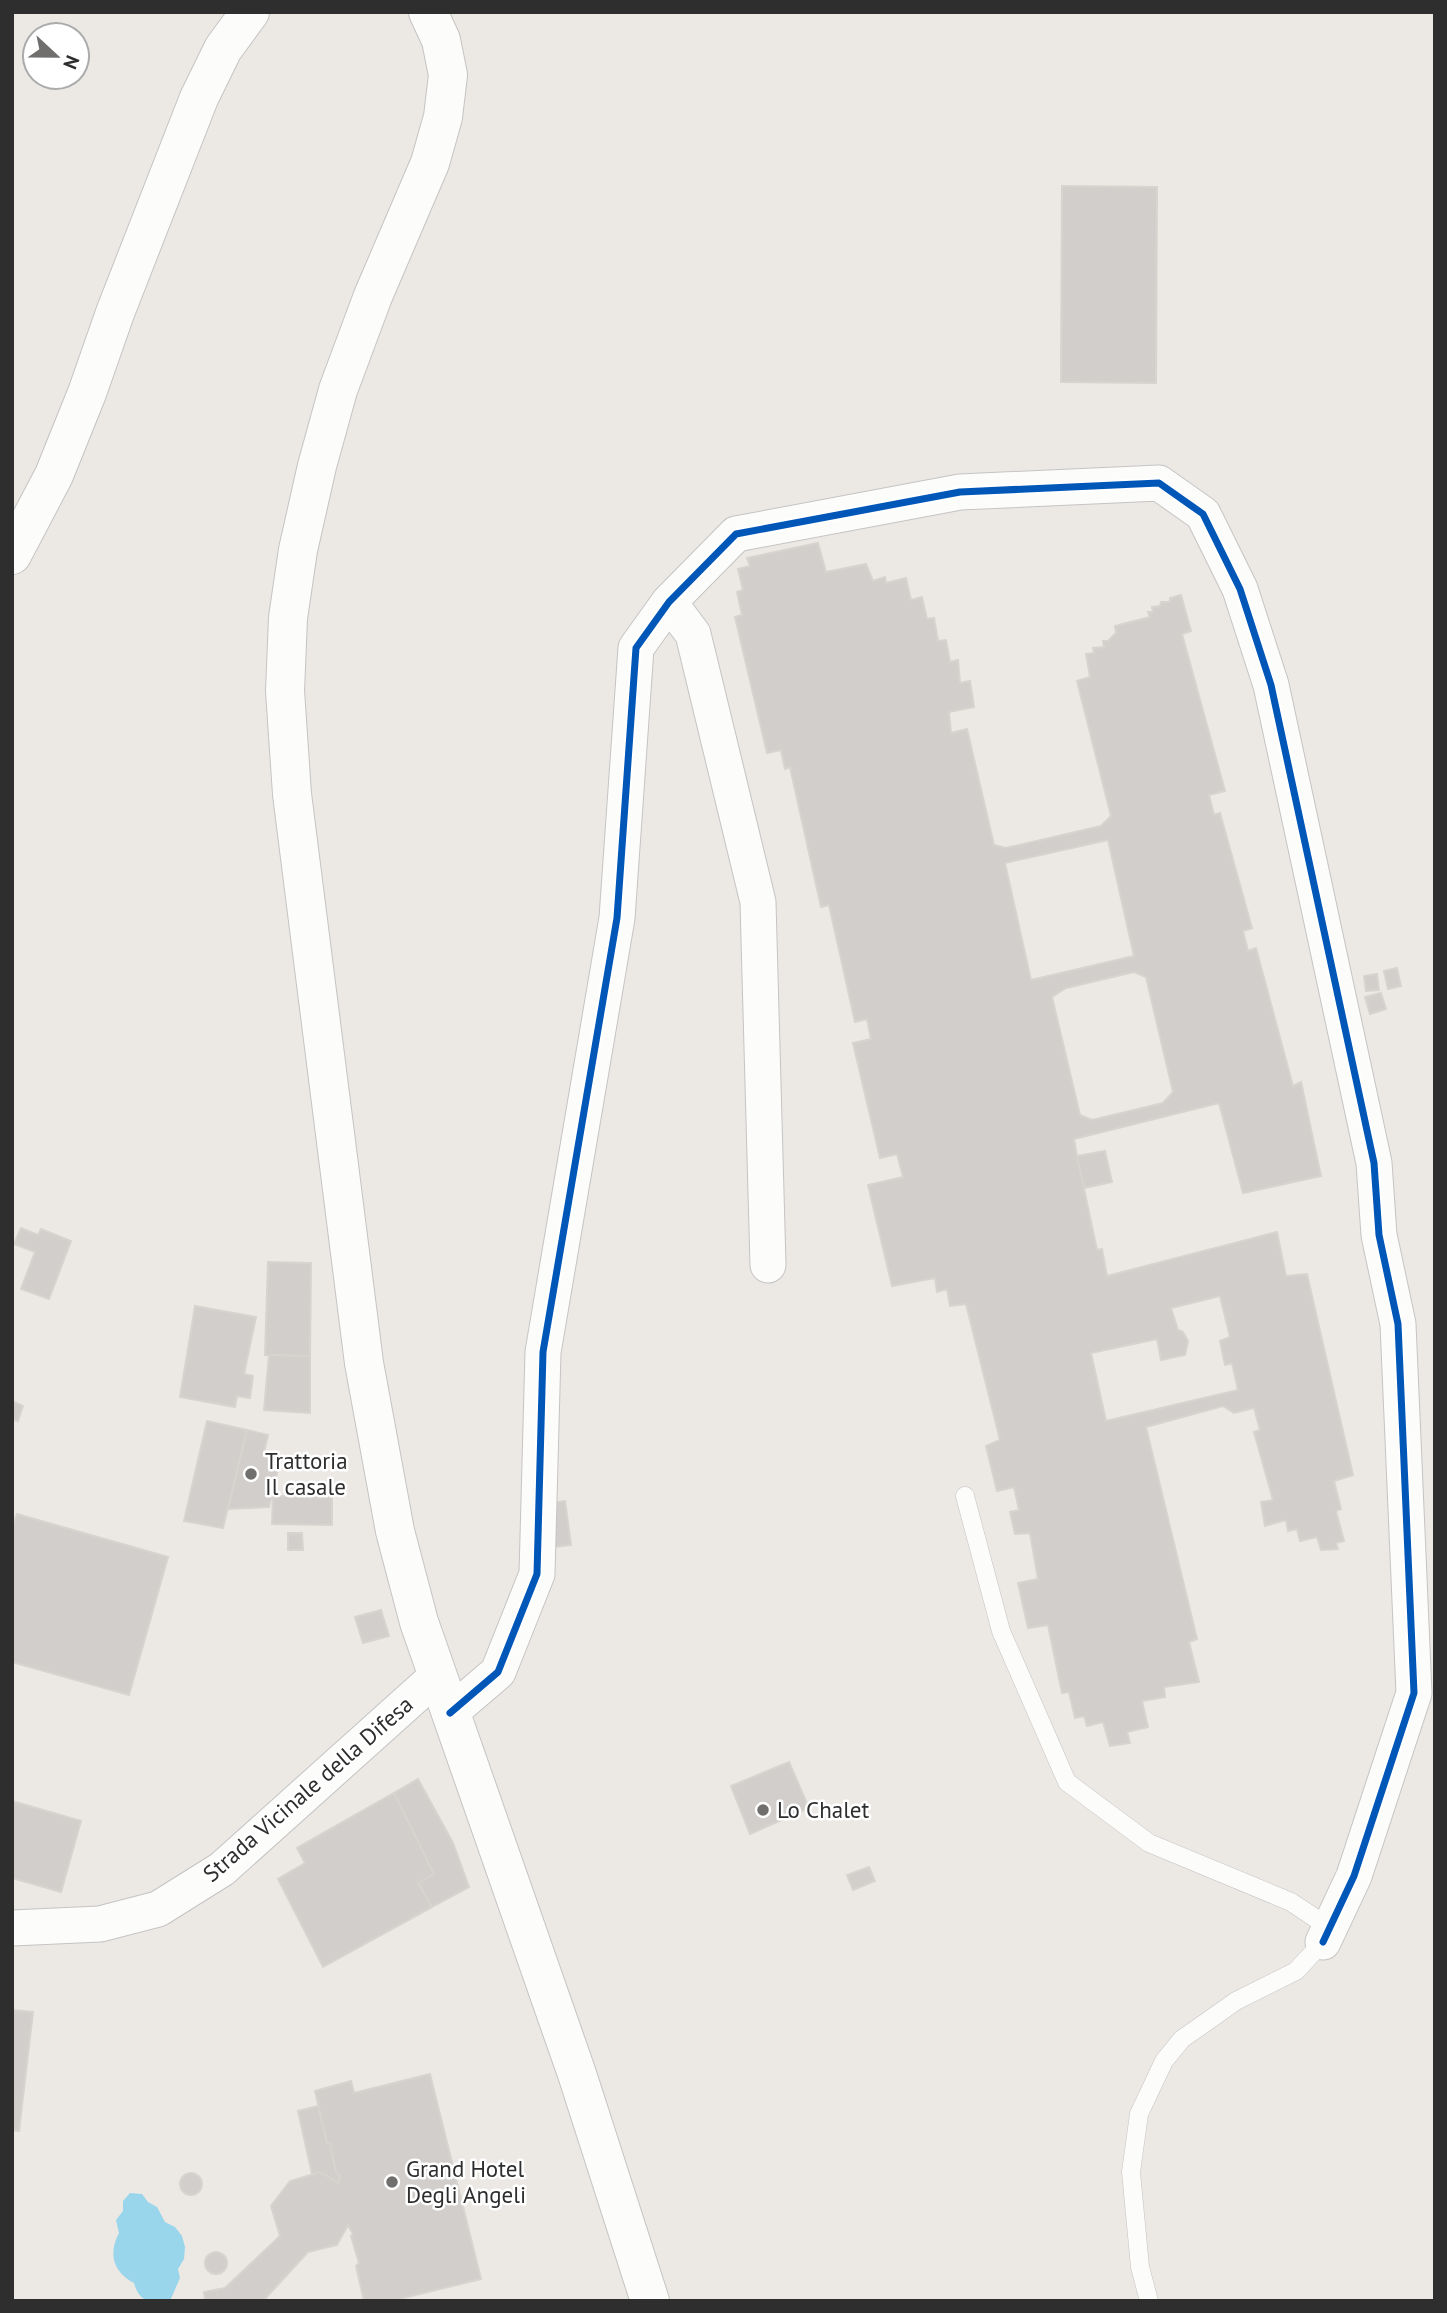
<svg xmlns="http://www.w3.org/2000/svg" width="1447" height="2313" font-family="'PT Sans',sans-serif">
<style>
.water{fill:#99d6ec}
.building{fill:#d1cecb;stroke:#d7d4d0;stroke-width:2;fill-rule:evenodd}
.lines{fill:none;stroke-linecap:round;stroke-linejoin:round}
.service-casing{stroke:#c5c4c5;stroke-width:19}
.minor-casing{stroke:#c5c4c5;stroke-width:37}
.tertiary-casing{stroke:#c5c4c5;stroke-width:40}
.service{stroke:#fcfcfb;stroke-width:18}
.minor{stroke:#fcfcfb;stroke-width:35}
.tertiary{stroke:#fcfcfb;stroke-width:38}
.cycleway-casing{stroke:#fff;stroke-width:11}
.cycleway{stroke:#0057b8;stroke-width:7}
.poi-dot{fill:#706f6e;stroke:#fff;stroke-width:2.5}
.labels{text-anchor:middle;stroke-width:5;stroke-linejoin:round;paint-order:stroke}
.poi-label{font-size:23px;fill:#2e2e2e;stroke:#fff;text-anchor:start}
.street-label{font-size:23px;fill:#2e2e2e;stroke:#fff}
</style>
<rect width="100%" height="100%" fill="#ece8e4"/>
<path class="water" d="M130,2193l12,1 6,8 9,5 8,15 10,5 7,9 3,11 -1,12 -6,10 2,9 -10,23c-20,0 -30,3 -36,-18 -21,-11 -26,-29 -15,-50l-3,-13 7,-9v-10z"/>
<path class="building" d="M1062,186l95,1 -1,196 -95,-1z
M818,543l8,29 40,-8 7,17 12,-4 1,6 20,-5 5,22 11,-3 5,22 7,-1 4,23 8,-1 4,22 8,-2 2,23 10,-2 4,26 -25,5 2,21 16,-4 27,116 12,3 95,-22 10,-10 -34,-135 13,-4 -4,-23 8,-1 -1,-5 11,-1 -1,-6h5l8,-8 -1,-7 35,-9 -2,-5h5l-1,-5 8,-1 1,-4h9v-4l11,-3 10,36 -9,3 43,157 -16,4 5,20 6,-2 32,115 -9,3 5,20 8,-3 37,138 8,-4 20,94 -78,17 -24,-90 -145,36 3,17 20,94 5,-1 5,27 170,-44 9,44 21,-2 46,201 -19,6 7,28 -5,2 8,30 -8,2 2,6 -17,1 -4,-13 -17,4 -3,-12 -9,2 -2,-11 -21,6 -4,-24 12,-2 -19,-68 6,-2 -6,-22 -20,5 -11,-7 -77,21 51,212 -8,3 10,40 -35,5 1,10 -23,4 6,26 -21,5 3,11 -20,3 -7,-24 -16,4 -3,-10 -9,2 -6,-26 -7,1 -14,-68 -20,3 -10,-45 20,-4 -8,-46 -15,1 -5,-22 9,-2 -5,-23 -17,4 -11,-45 14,-6 -34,-136 -16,2 -3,-17 -10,3 -2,-14 -43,8 -24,-101 35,-8 -6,-23 -17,4 -27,-115 18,-4 -4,-20 -12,3 -26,-117 -8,2 -31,-140 -5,2 -4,-19 -14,3 -32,-136 7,-2 -5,-23 6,-2 -5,-21 12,-3 -3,-8zM1108,840l26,116 -103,24 -26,-117zM1134,972l12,5 27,115 -10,11 -71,17 -12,-5 -28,-118 14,-9zM1220,1296l10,41 -10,4 5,24 7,-2 6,27 -132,31 -15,-68 66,-14 4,21 24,-5 3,-14 -5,-9 -5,-2 -7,-22z
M1397,968l4,18 -13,3 -4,-18z
M1377,974l2,16 -13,1 -2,-15z
M1381,993l5,16 -16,5 -5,-17z
M1105,1151l7,31 -28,6 -7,-32z
M21,1228l17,7 3,-6 30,12 -22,58 -28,-10 14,-37 -21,-8z
M268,1262l43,1 -1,93 -45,-1z
M195,1306l61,11 -12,57 9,2 -3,22 -13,-2 -2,11 -55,-10z
M269,1355l41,1v57l-46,-3z
M12,1401l11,5 -5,15 -6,-2z
M207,1421l40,9 -24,98 -39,-7z
M247,1430l21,5 -5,21 17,4 -11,47 -41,2z
M273,1496l59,1v28l-60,-1z
M565,1501l6,44 -16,2 -6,-44z
M17,1514l151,43 -39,138 -117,-33v-133z
M288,1533h14l1,17h-15z
M381,1610l8,26 -26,7 -8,-26z
M789,1762l20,46 -59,26 -19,-48z
M418,1779l35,64 16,44 -37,20 -14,-24 16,-9 -40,-81z
M394,1793l40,81 -16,9 14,24 -109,60 -45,-88 27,-16 -8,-15z
M12,1801l69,20 -20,71 -49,-14z
M869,1867l6,14 -22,9 -6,-15z
M12,2010l21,2 -14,119 -7,-1z
M430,2074l51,205 -90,22h-27l-8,-35 3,-3 -8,-27 2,-2 -5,-9 -11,20 -29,7 -45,49h-58l-1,-9 21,-4 55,-52 -9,-30 19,-25 30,-9 19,11 1,-8 -4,-2 -6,-30h-3l-12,-52 36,-10 3,12z
M318,2106l9,37h3l6,30 4,2 -1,8 -19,-11 -8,2 -14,-63z
M180 2184a11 11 0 1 1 22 0a11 11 0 1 1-22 0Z
M205 2263a11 11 0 1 1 22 0a11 11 0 1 1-22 0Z"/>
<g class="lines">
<defs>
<path id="service" d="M965,1496l36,135 66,151 82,61 142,59 33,22 -1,18 -27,29 -60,30 -54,38 -18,22 -25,53 -8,58 9,95 9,34"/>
<path id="minor" d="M669,602l24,32 65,268 10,363
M450,1713l48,-41 39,-98 6,-222 74,-434 19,-270 33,-46 67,-68 224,-42 199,-9 44,31 37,75 31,96 103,478 5,72 19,89 16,369 -60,183 -31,66
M12,1928l88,-4 58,-15 64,-40 215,-193"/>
<path id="tertiary" d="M428,12l13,28 7,35 -5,42 -13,46 -57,133 -35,94 -21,76 -19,84 -10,68 -3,73 7,103 72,569 31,168 24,91 158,452 73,227
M12,555l42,-80 33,-82 28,-80 84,-215 24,-49 27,-37"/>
</defs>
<use href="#service" class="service-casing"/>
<use href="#minor" class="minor-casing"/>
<use href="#tertiary" class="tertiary-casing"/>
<use href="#service" class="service"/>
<use href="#minor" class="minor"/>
<use href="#tertiary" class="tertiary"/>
<defs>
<path id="cycleway" d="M450,1713l48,-41 39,-98 6,-222 74,-434 19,-270 33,-46 67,-68 224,-42 199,-9 44,31 37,75 31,96 103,478 5,72 19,89 16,369 -60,183 -31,66"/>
</defs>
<use href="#cycleway" class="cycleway-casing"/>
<use href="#cycleway" class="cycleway"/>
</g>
<g class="poi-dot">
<circle cx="251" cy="1474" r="7"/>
<circle cx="763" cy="1810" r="7"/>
<circle cx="392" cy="2182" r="7"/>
</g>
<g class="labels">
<g class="poi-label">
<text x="265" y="1469">Trattoria<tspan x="265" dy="26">Il casale</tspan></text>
<text x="777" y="1818">Lo Chalet</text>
<text x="406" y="2177">Grand Hotel<tspan x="406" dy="26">Degli Angeli</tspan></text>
</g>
<g class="street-label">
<text transform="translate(308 1789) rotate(-41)" y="8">Strada Vicinale della Difesa</text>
</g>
</g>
<rect width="1447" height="2313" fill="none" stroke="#2e2e2e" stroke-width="28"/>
<g transform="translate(56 56) rotate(112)"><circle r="33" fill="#ffffff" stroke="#ababab" stroke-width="2"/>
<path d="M0-5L12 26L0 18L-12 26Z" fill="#706f6e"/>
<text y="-10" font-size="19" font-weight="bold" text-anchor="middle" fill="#2e2e2e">N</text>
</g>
</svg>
